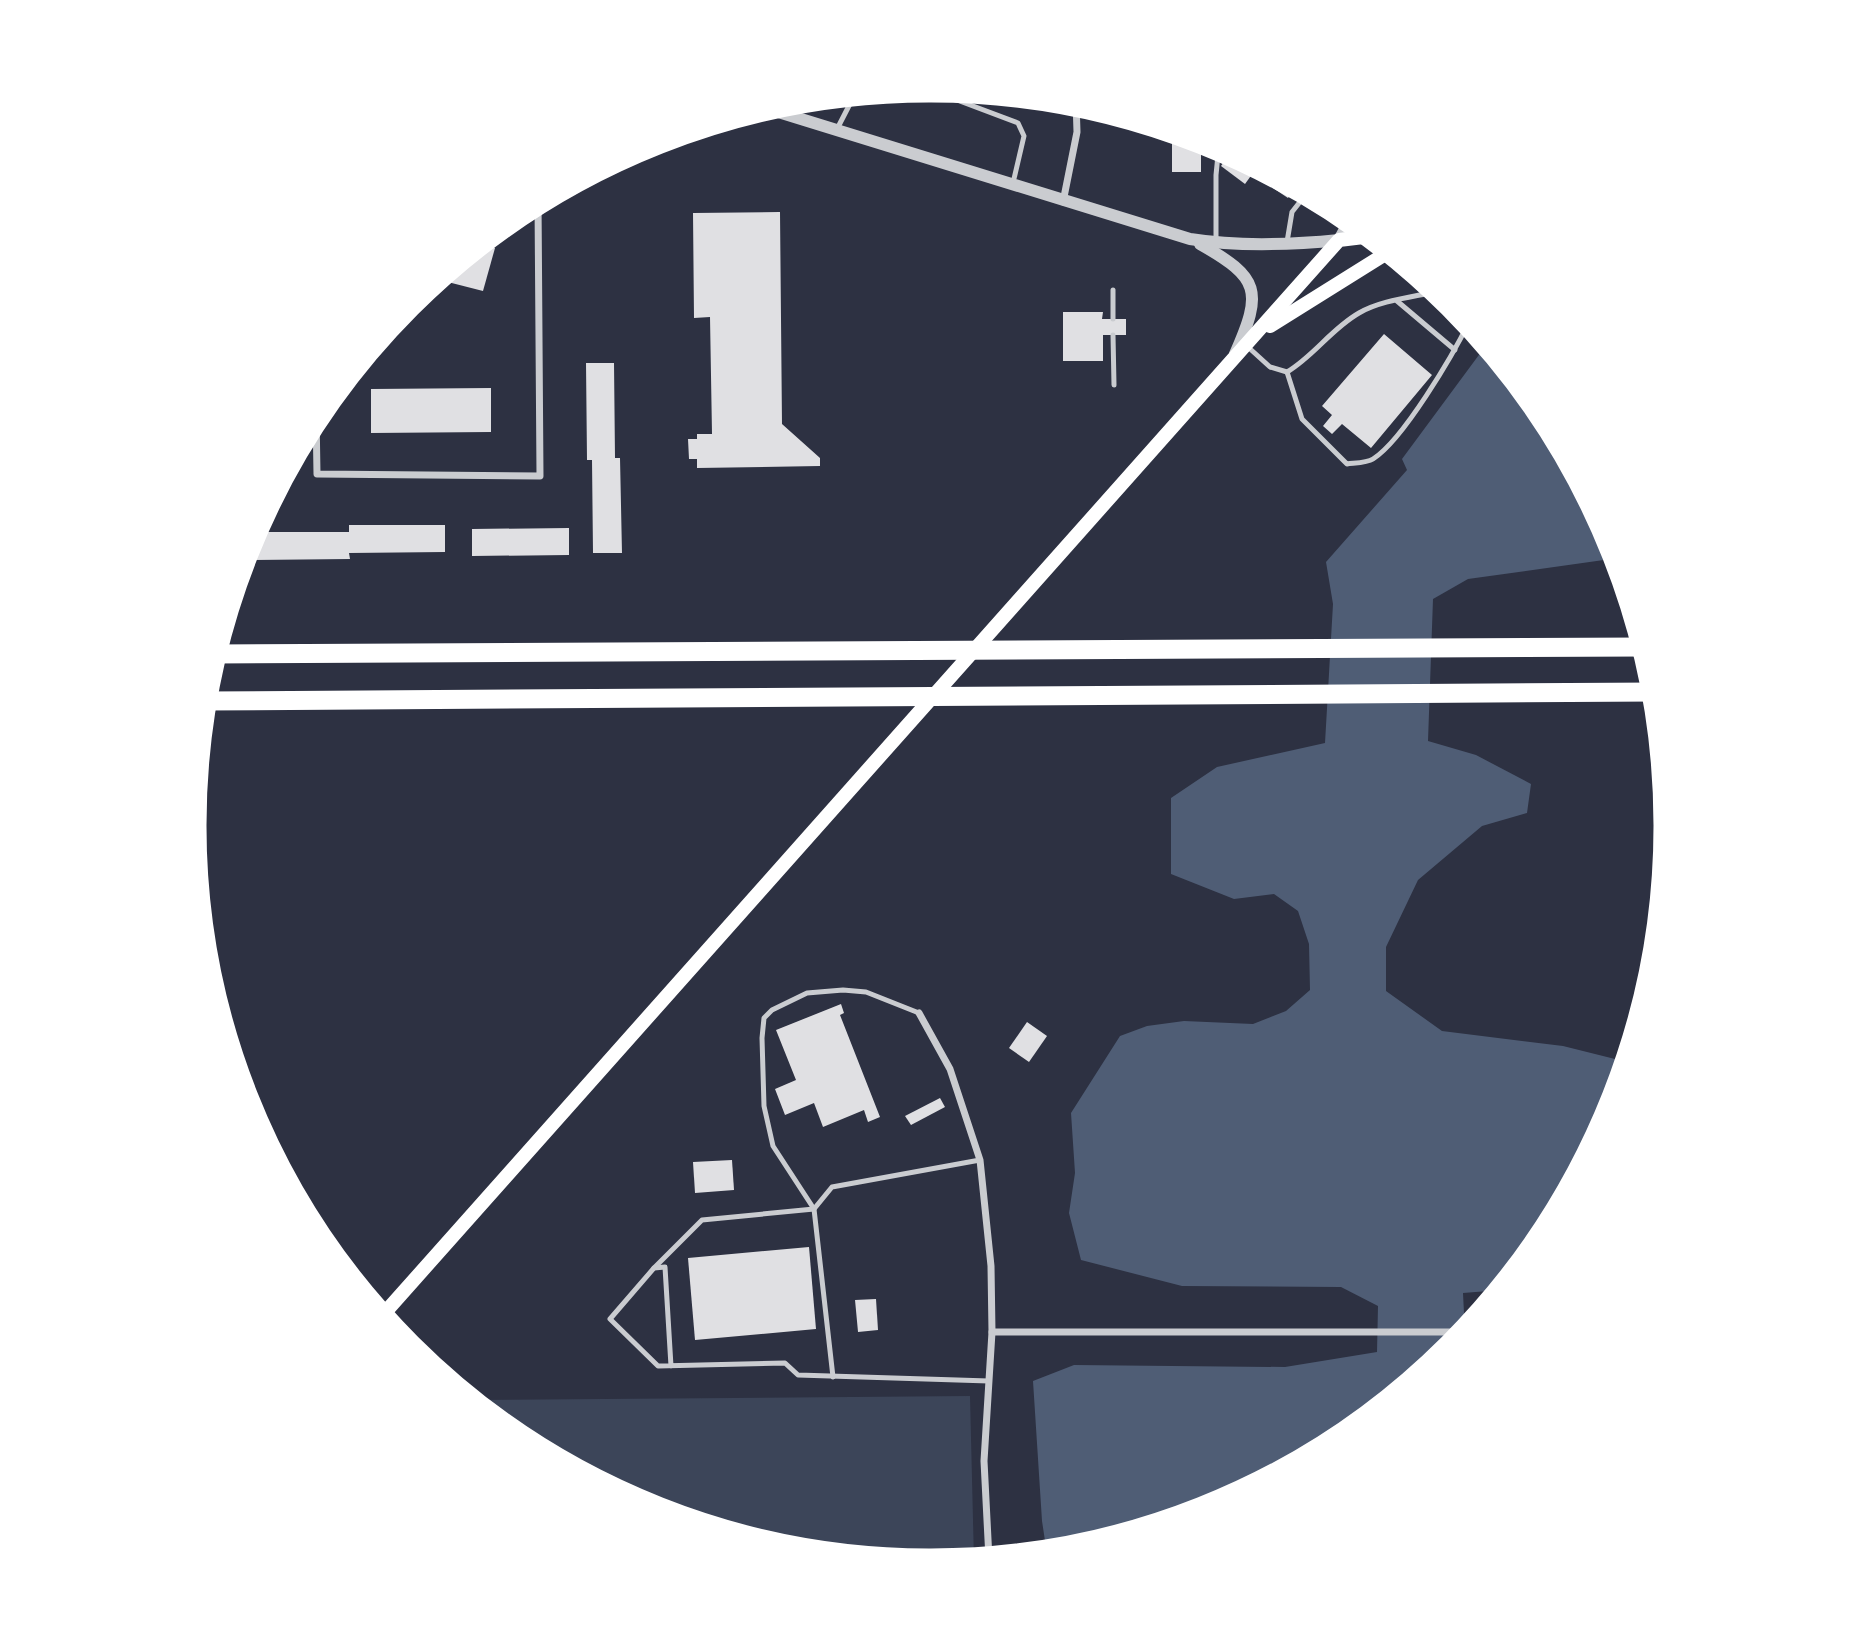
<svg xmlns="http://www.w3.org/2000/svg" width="1860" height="1651" viewBox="0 0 1860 1651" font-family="Roboto,sans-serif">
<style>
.green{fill:#3c4559}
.water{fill:#4f5d75}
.building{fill:#e0e0e3}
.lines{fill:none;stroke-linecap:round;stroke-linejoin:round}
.service{stroke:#caccd0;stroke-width:5}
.minor{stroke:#caccd0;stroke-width:7}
.tertiary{stroke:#caccd0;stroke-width:12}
.secondary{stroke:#fff;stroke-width:14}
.motorway{stroke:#fff;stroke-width:19}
.rim{fill:none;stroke:#fff;stroke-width:9}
</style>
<rect width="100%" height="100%" fill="#2d3142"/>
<!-- green -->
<path class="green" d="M 970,1396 L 974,1561 L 930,1565 L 785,1551 L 647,1509 L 519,1440 L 469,1400 Z"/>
<!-- water -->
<path class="water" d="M 1487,344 L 1545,415 L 1614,543 L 1618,558 L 1468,579 L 1433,599 L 1428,741 L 1476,755 L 1531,784 L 1527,813 L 1482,826 L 1418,880 L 1386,947 L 1386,991 L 1442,1031 L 1563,1046 L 1627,1062 L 1613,1109 L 1545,1237 L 1501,1290 L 1463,1293 L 1465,1334 L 1453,1349 L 1341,1441 L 1213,1509 L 1074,1551 L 1047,1554 L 1042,1521 L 1033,1381 L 1074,1365 L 1285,1367 L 1377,1352 L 1378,1306 L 1341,1287 L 1182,1286 L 1081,1260 L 1069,1213 L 1075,1173 L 1071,1113 L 1120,1036 L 1147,1026 L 1184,1021 L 1253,1024 L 1286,1011 L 1310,990 L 1309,944 L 1298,911 L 1274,894 L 1234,899 L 1171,874 L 1171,798 L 1217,767 L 1325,743 L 1333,604 L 1326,562 L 1407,470 L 1402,459 Z"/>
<!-- building -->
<g class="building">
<path d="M 1172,129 L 1201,138 L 1201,172 L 1172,172 Z"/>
<path d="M 1231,152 L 1258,166 L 1245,184 L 1221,166 Z"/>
<path d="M 1280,178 L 1296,186 L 1288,198 L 1273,188 Z"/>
<path d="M 780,212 L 782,424 L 820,458 L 820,466 L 697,468 L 697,459 L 689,459 L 688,439 L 697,439 L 697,434 L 712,434 L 710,317 L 694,318 L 693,213 Z"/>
<path d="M 479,244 L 495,248 L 483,291 L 436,279 Z"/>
<path d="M 1063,312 L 1103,312 L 1102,319 L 1126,319 L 1126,335 L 1103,335 L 1103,361 L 1063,361 Z"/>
<path d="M 1384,334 L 1432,375 L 1371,448 L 1342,424 L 1332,434 L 1323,426 L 1332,415 L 1322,406 Z"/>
<path d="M 586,363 L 614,363 L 615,458 L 620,458 L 622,553 L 593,553 L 592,460 L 587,460 Z"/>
<path d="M 491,388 L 491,432 L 371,433 L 371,389 Z"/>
<path d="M 349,525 L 445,525 L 445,552 L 349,553 L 350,559 L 254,560 L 253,532 L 349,532 Z"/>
<path d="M 569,528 L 569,555 L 472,556 L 472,529 Z"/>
<path d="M 841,1004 L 844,1013 L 840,1015 L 880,1117 L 868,1122 L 864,1110 L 823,1127 L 814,1103 L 785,1115 L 775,1089 L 796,1080 L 776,1030 Z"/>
<path d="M 1027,1022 L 1047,1036 L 1029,1062 L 1009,1048 Z"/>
<path d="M 940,1098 L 945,1107 L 911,1125 L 905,1116 Z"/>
<path d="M 732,1160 L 734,1190 L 695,1193 L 693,1162 Z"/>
<path d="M 809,1247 L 816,1329 L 695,1340 L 688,1258 Z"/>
<path d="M 876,1299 L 878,1330 L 858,1332 L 855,1300 Z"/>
</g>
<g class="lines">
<!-- service -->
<g class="service">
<path d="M 901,89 L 957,100 L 1018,123 L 1024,136 L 1013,183"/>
<path d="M 1145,121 L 1145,124"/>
<path d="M 836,131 L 853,98 L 869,92"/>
<path d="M 1287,242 L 1292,212 L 1307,193"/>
<path d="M 1216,243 L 1216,175 L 1219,145"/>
<path d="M 1113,290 L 1113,319"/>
<path d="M 1397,301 L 1455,350"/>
<path d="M 1113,335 L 1114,385"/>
<path d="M 1248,347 L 1270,367 L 1287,372 C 1314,356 1331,329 1359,313 C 1381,300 1414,297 1439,291"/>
<path d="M 1287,372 L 1302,419 L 1347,464 C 1354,463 1367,463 1373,459 C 1403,440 1453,355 1469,322"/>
<path d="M 654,1268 L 702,1220 L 814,1209 L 832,1187 L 980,1160"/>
<path d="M 671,1366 L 665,1267 L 654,1268 L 610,1319 L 658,1366 L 785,1363 L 798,1375 L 989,1381"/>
<path d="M 833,1377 L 814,1209 L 773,1146 L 764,1106 L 762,1038 L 764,1018 L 772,1010 L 807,993 L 843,990 L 866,992 L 919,1013"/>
</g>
<!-- minor -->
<g class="minor">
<path d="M 1063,202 L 1077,132 L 1076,101"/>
<path d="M 316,413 L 317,474 L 540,476 L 538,200"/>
<path d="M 919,1013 L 950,1069 L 980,1160 L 991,1266 L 992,1332 L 984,1461 L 989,1559"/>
<path d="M 992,1332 L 1466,1332"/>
</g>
<!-- tertiary -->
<g class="tertiary">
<path d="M 762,107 L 1190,239 C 1240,247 1289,245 1339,240 L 1351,218"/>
<path d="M 1200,244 C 1260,278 1263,291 1235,354"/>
</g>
<!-- secondary -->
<g class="secondary">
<path d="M 1270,326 L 1390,251"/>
<path d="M 381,1317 L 1339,240 L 1372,236"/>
</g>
<!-- motorway -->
<g class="motorway">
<path d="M 213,654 L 1645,647"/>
<path d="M 203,701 L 1657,692"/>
</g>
</g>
<!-- crop -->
<path d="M0 0H1860V1651H0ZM929 98H931A727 727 0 0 1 1658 825V826A727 727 0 0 1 931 1553H929A727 727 0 0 1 202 826V825A727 727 0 0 1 929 98Z" fill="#fff" fill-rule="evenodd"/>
<path class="rim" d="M929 98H931A727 727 0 0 1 1658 825V826A727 727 0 0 1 931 1553H929A727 727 0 0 1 202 826V825A727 727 0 0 1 929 98Z"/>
</svg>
